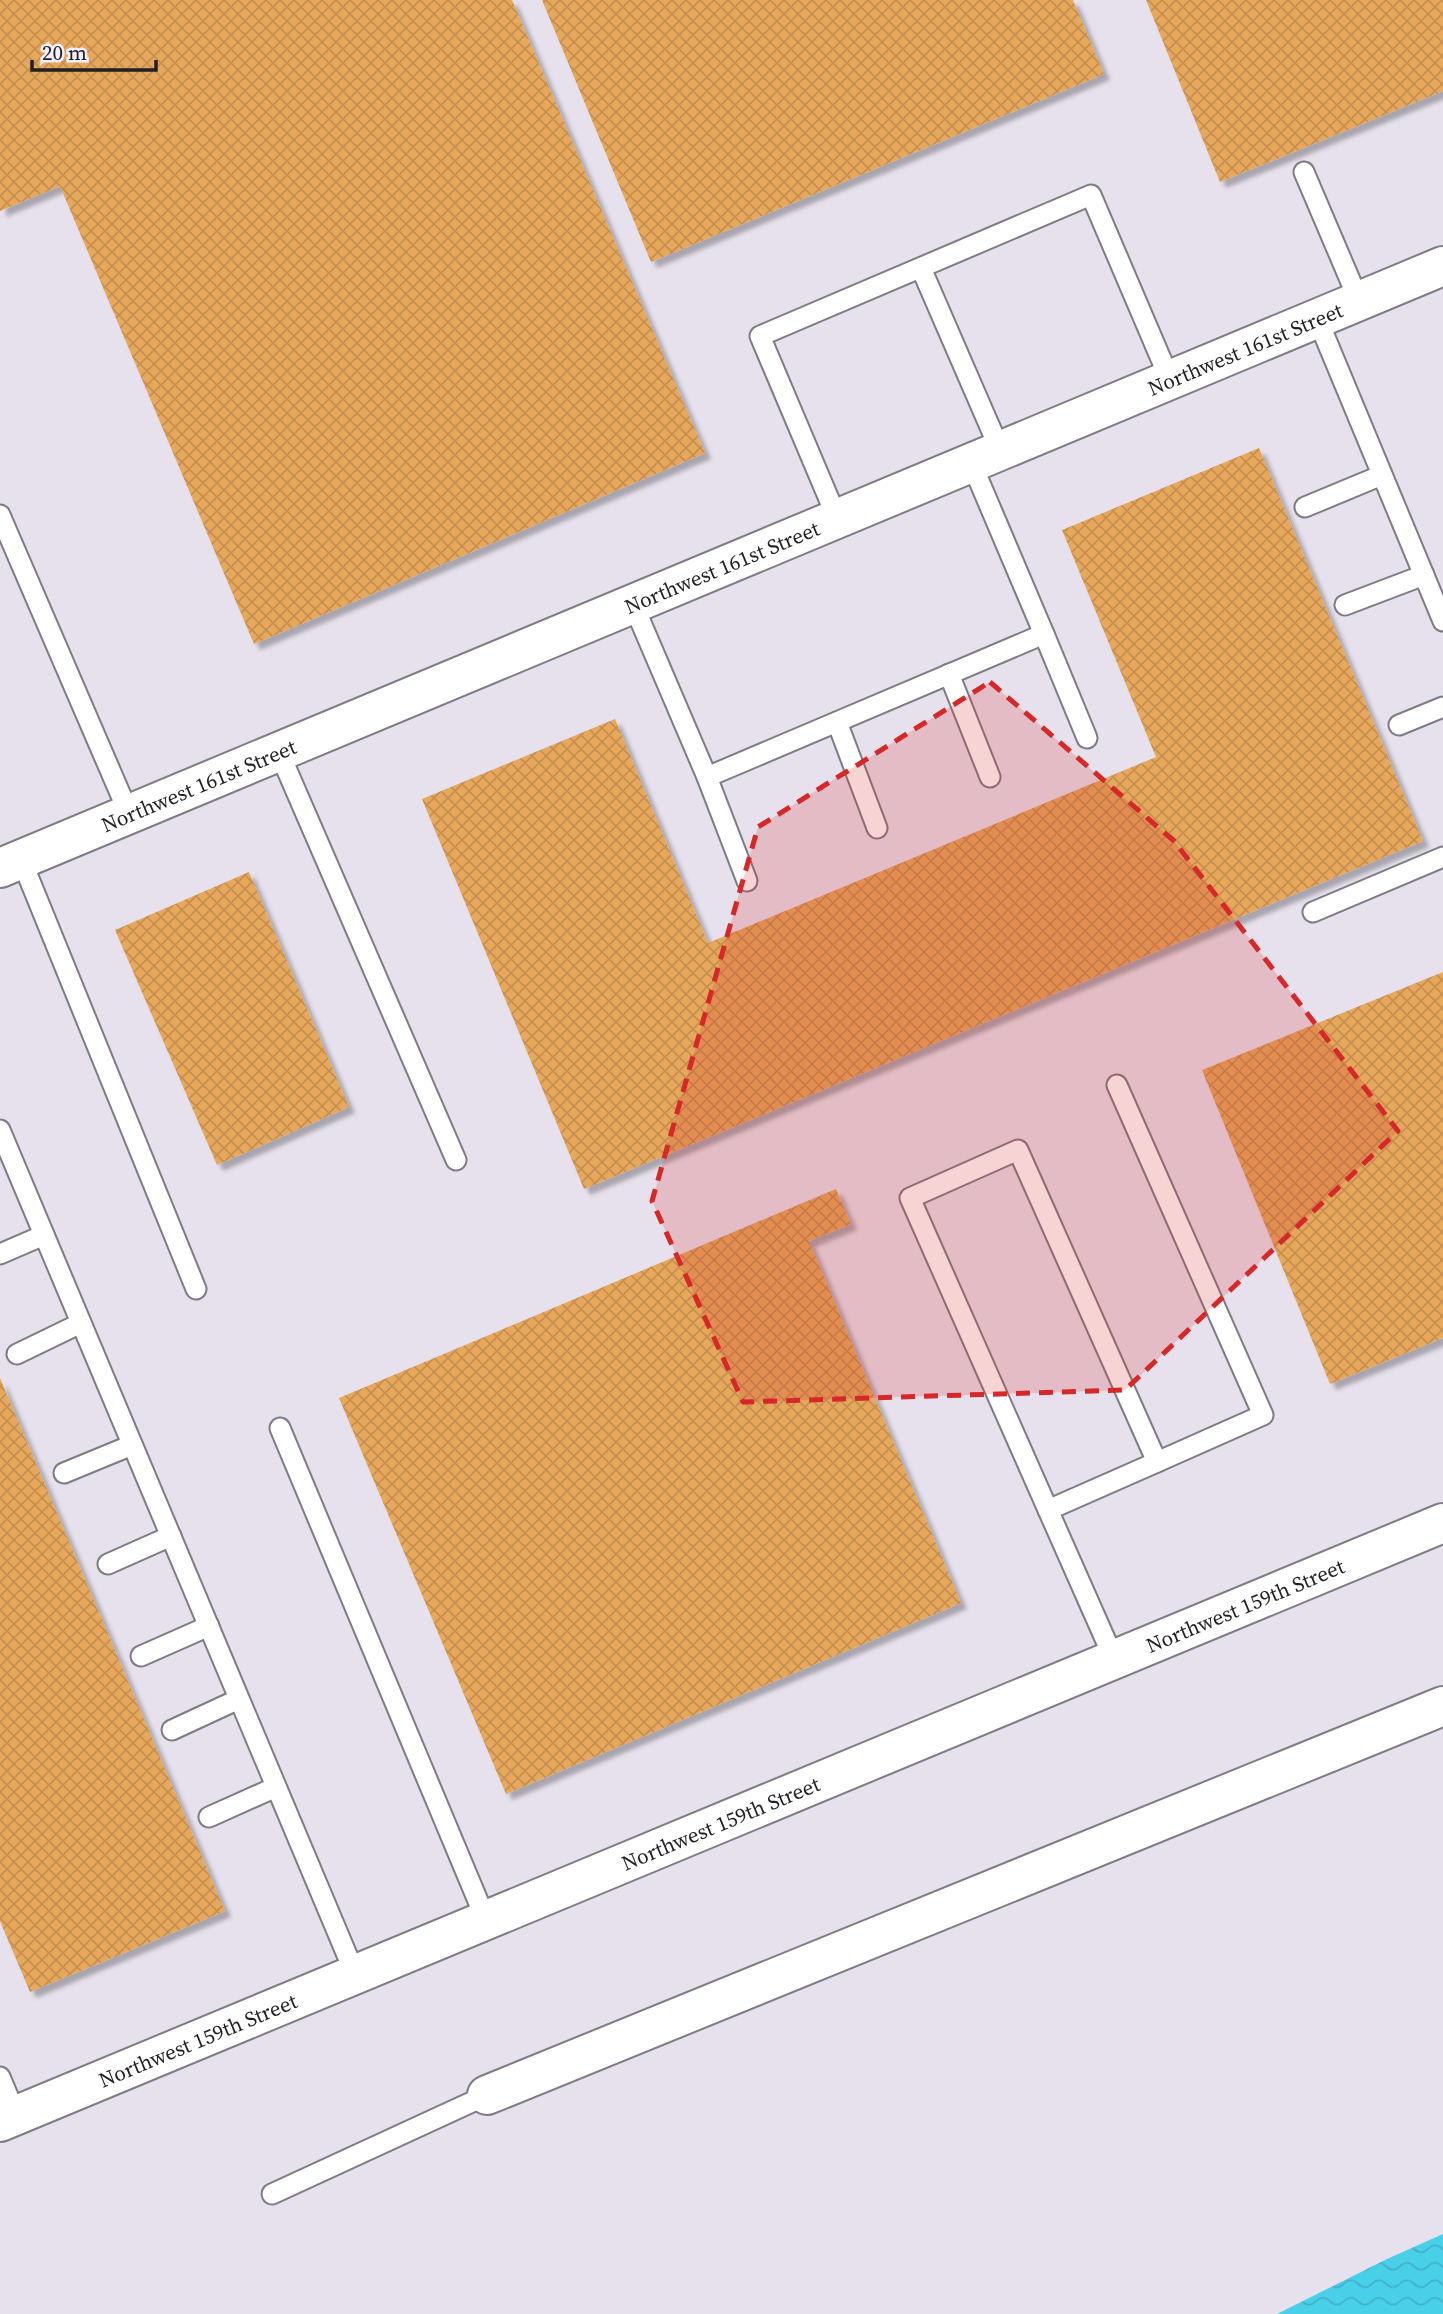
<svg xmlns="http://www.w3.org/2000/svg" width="1443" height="2314" viewBox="0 0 1443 2314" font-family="'Source Serif 4',serif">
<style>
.water{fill:url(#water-waves)}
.building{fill:url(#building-cross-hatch);filter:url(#shadow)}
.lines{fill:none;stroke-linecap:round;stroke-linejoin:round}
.lane-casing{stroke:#7f7b85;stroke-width:23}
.street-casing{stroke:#7f7b85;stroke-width:42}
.secondary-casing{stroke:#7f7b85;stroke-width:42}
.lane{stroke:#fff;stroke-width:19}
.street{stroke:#fff;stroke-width:38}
.secondary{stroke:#fff;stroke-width:38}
.marked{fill:#d62828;fill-opacity:0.2;stroke:#d62828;stroke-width:5;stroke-dasharray:14 9;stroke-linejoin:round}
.labels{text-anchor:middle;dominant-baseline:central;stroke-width:7;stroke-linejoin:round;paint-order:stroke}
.street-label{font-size:21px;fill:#211f23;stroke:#f3effb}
</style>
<defs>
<pattern id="water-waves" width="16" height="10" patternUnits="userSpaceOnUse" patternTransform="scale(1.75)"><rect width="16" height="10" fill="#49d0e9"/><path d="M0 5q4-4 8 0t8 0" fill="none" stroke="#40b2c8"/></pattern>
<pattern id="building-cross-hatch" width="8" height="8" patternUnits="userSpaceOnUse" patternTransform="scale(1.75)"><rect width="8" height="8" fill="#e7a85c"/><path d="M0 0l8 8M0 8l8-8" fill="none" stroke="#c69050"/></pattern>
<filter id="shadow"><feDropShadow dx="6" dy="6" stdDeviation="2" flood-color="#0004"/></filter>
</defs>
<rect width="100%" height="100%" fill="#e6e1ed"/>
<!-- water -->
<path class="water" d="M 1443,2234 L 1443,2314 L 1277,2314 L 1387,2259 Z"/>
<!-- building -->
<g class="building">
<path d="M 0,0 L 512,0 L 705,453 L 254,644 L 60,186 L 0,211 Z"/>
<path d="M 542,0 L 1073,0 L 1104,74 L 651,262 Z"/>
<path d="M 1146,0 L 1443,0 L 1443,91 L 1220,182 Z"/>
<path d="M 1259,448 L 1423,841 L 584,1189 L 422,799 L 615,719 L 708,943 L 1156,757 L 1062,530 Z"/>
<path d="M 249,872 L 349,1107 L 217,1165 L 115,930 Z"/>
<path d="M 1443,972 L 1443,1338 L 1330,1384 L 1202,1070 Z"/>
<path d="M 836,1189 L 851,1224 L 809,1241 L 961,1603 L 506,1794 L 339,1398 Z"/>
<path d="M 0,1378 L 225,1911 L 30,1992 L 0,1921 Z"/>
</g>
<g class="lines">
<defs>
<g id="lane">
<path d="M 1304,172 L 1359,301"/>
<path d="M 921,268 L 1000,450"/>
<path d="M 1317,318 L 1443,621"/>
<path d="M 1305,507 L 1382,475"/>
<path d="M 0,515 L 129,814"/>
<path d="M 837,518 L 760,336 L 1091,195 L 1170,380"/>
<path d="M 633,604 L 707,777 L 1044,634 L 971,462"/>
<path d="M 1345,605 L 1424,575"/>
<path d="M 1044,634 L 1087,738"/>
<path d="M 949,674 L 990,777"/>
<path d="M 837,722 L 877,828"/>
<path d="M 1399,725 L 1443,707"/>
<path d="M 279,752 L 456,1160"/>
<path d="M 707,777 L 747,881"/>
<path d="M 21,859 L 196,1289"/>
<path d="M 1313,912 L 1443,857"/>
<path d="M 0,1130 L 355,1974"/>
<path d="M 0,1254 L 44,1235"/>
<path d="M 17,1354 L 81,1323"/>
<path d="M 280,1428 L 486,1920"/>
<path d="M 64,1473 L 132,1445"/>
<path d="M 1048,1510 L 1157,1462"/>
<path d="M 108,1564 L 171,1536"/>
<path d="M 141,1656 L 209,1626"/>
<path d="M 1114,1659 L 910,1198 L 1018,1150 L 1157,1462 L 1263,1415 L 1117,1085"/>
<path d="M 172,1730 L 239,1699"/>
<path d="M 209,1817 L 276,1787"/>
<path d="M 0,2077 L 16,2115"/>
<path d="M 272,2194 L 487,2095"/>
</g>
<g id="street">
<path id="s1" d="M 0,868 L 1443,266"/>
<path d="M 487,2095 L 1443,1706"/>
</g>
<g id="secondary">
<path id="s2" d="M 0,2122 L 1443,1523"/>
</g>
</defs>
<!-- lane casing -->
<use href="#lane" class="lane-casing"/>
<!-- street casing -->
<use href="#street" class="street-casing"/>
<!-- secondary casing -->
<use href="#secondary" class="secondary-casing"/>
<!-- lane -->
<use href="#lane" class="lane"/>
<!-- street -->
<use href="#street" class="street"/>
<!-- secondary -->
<use href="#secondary" class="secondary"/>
</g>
<!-- marked area -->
<path class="marked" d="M 990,682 L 1174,841 L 1398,1131 L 1125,1390 L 743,1402 L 652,1201 L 758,827 Z"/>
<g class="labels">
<!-- street labels -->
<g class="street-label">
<text stroke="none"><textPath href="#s1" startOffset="1349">Northwest 161st Street</textPath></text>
<text stroke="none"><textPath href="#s1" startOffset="782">Northwest 161st Street</textPath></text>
<text stroke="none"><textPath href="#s1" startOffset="215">Northwest 161st Street</textPath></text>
<text stroke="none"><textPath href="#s2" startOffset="1348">Northwest 159th Street</textPath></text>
<text stroke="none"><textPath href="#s2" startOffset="780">Northwest 159th Street</textPath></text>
<text stroke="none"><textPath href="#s2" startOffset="214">Northwest 159th Street</textPath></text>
</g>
</g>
<!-- scale -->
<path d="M32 60v10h124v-10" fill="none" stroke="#211f23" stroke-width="3.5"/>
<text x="42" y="60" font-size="21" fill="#211f23" stroke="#f3effb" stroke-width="5" paint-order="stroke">20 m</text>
</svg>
